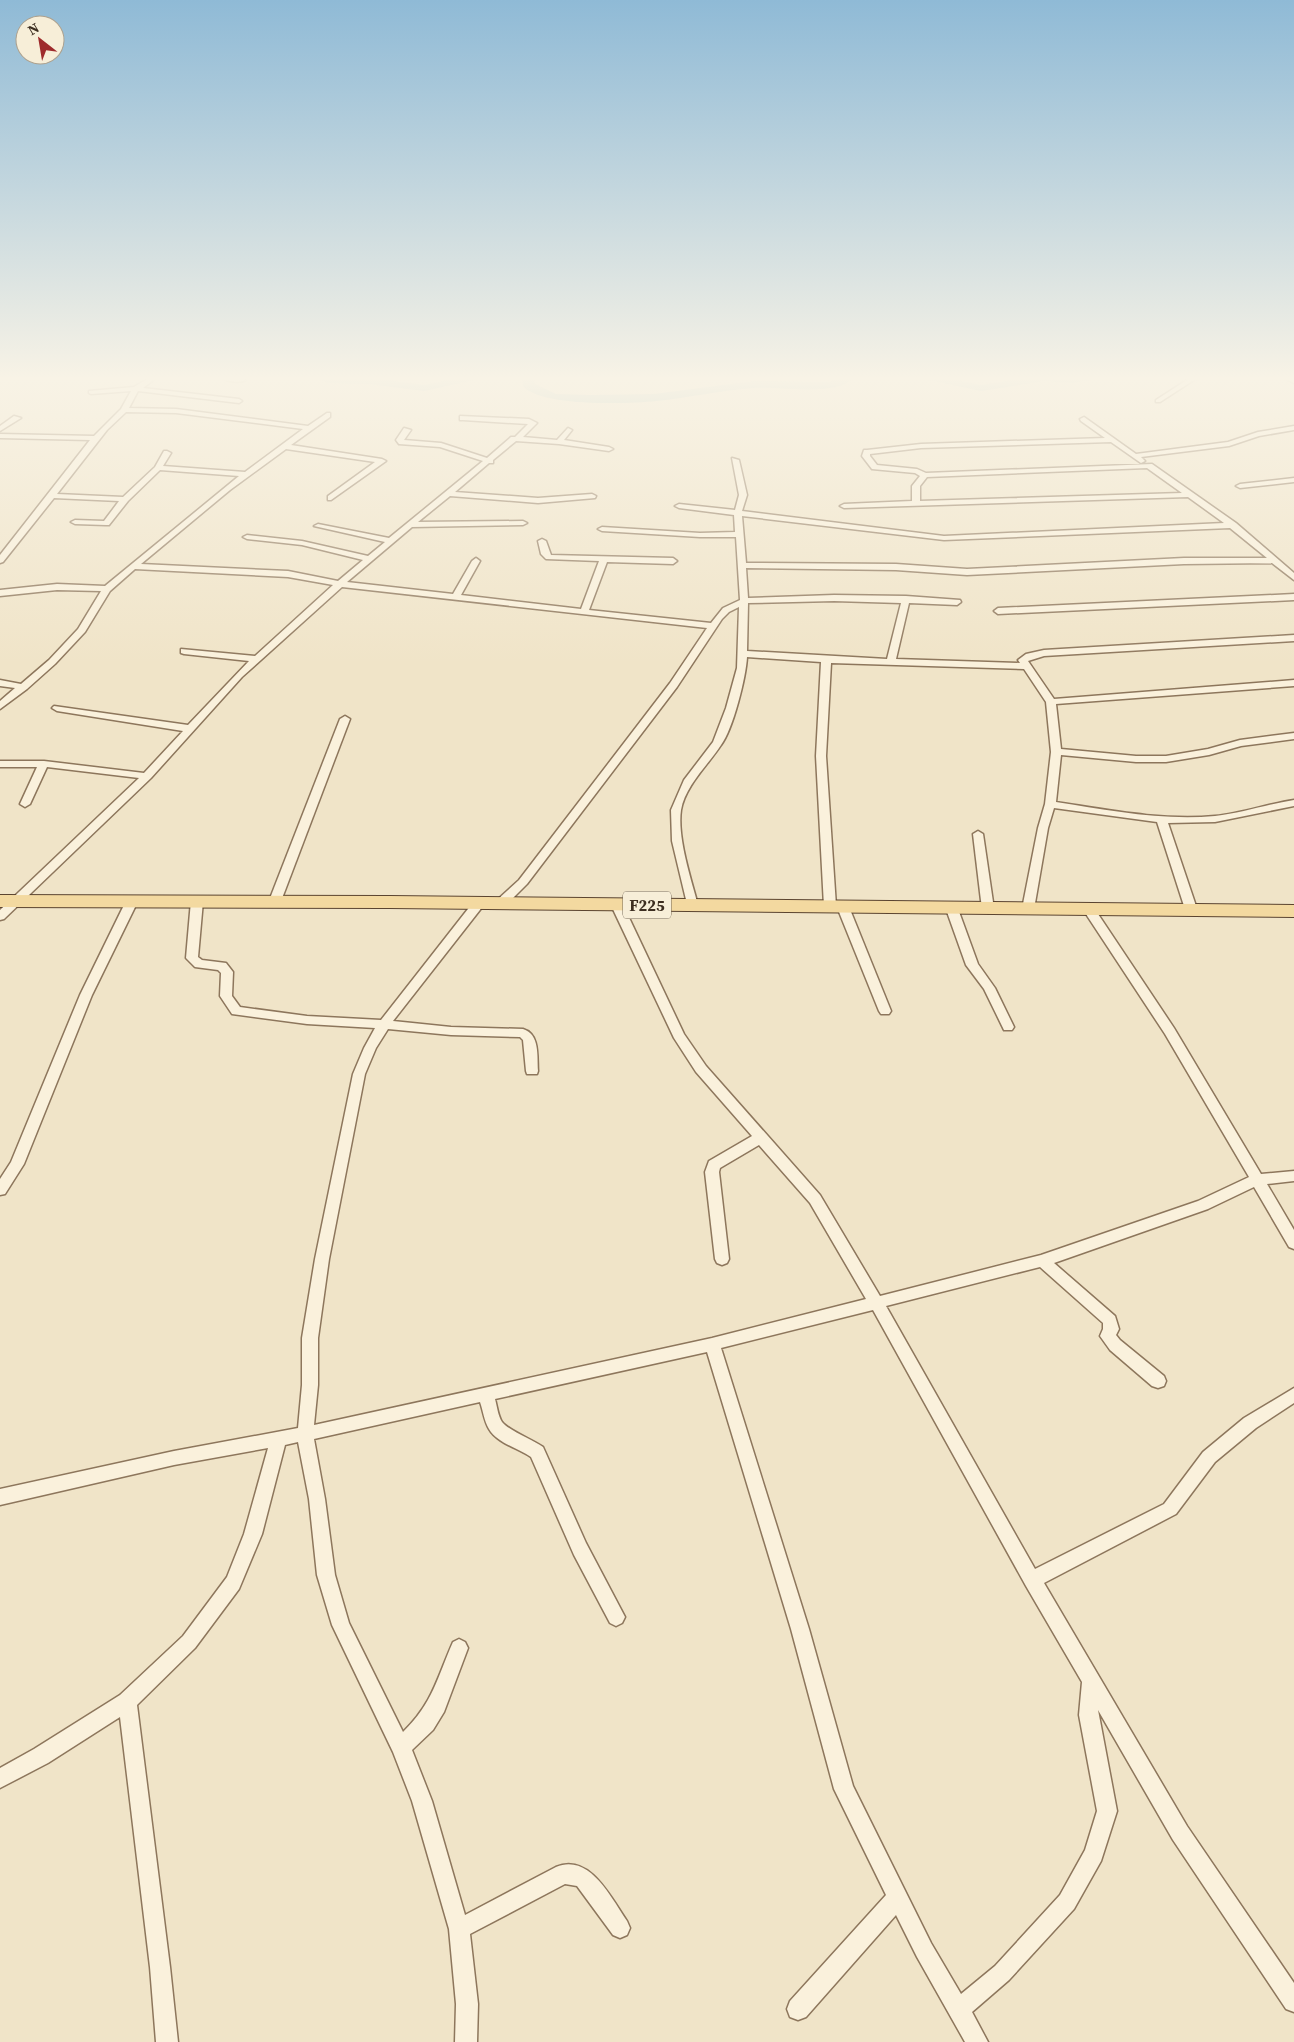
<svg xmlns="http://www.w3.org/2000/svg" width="1294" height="2042" viewBox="0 0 1294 2042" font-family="'Source Serif 4',serif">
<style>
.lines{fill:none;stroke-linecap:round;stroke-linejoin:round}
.river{fill:#a9c4bc;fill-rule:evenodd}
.minor-casing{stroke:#8d765c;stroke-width:3}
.primary-casing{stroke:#5b4430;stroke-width:2}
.minor{fill:#faf1dc;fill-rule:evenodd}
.primary{fill:#f3d9a0;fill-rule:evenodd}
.labels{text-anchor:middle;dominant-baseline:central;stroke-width:4;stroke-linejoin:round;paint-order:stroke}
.shield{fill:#f7eed8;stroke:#756857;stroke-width:1}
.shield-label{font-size:16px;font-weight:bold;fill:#3d2e20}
</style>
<rect width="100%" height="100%" fill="#f0e4c8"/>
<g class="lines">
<!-- river -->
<g class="river">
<path d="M 317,378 L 371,378 L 424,385 L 458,378 L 476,378 L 474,380 L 424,391 L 369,384 L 328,383 Z"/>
<path d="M 522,378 L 534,378 L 535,384 L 556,394 L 591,395 L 654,394 L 754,381 L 829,382 L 840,378 L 853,378 C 837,397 778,386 754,388 C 721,390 688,398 656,401 C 629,404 541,407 523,386 Z"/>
<path d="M 927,378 L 946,378 L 981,385 L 1024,378 L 1093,378 L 1091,380 L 1072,383 L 1044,381 L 981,391 L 929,380 Z"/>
</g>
<defs>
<g id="minor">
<path d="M 149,378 L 156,378 L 143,388 L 239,399 L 242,401 L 239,403 L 138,391 L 129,408 L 176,409 L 308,426 L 327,413 L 330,413 L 330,417 L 291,445 L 382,459 L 386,461 L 331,500 L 328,500 L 328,496 L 375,462 L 286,449 L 230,490 L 141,564 L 288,571 L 338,581 L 363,560 L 302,545 L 247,539 L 243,537 L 247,535 L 302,541 L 368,556 L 385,542 L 314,526 L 318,524 L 389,538 L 483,461 L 440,447 L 399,444 L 396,440 L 404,428 L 411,430 L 404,440 L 441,443 L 487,458 L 511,437 L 515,437 L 528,424 L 463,420 L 460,420 L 460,416 L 529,419 L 537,423 L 523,437 L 557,440 L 568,428 L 572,430 L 564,440 L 609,447 L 613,449 L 609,451 L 559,444 L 516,441 L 493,460 L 493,463 L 489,463 L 455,492 L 538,498 L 592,494 L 596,496 L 595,498 L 538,503 L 450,496 L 418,522 L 523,521 L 527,523 L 523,525 L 412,527 L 347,582 L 453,594 L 472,561 L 476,558 L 480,561 L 461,595 L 581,609 L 599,561 L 546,559 L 541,554 L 538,541 L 542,539 L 546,541 L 551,555 L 673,558 L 677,561 L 673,564 L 607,562 L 589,610 L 711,623 L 723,608 L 740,600 L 736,537 L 700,537 L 602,531 L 598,529 L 602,527 L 700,533 L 735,532 L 734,515 L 679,508 L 675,506 L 679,504 L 735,510 L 739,495 L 732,458 L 739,460 L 747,495 L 742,511 L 944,536 L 1224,523 L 1188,497 L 844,508 L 840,506 L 844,504 L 912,501 L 912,486 L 920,476 L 915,473 L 872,469 L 862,456 L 864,450 L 867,450 L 921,444 L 1105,438 L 1081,421 L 1080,419 L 1084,417 L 1136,454 L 1228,442 L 1258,432 L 1294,426 L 1294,430 L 1259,436 L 1229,446 L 1141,457 L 1145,461 L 1141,463 L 1111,442 L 921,448 L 870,454 L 870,456 L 877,465 L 917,469 L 926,473 L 1152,464 L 1236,523 L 1294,573 L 1294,580 L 1272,563 L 1184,564 L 967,575 L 896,570 L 746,568 L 748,598 L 834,595 L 906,596 L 960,600 L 961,602 L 957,605 L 909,603 L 896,659 L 1020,663 L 1018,660 L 1026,654 L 1044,650 L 1294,635 L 1294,641 L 1044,656 L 1028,661 L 1054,699 L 1294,680 L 1294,686 L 1056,704 L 1061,749 L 1136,756 L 1166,756 L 1208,749 L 1240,740 L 1294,733 L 1294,739 L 1241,746 L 1209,755 L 1166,762 L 1136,762 L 1061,755 L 1056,802 C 1108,810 1162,821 1215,816 C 1242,813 1268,804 1294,800 L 1294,806 L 1215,822 L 1168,823 L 1197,909 L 1191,913 L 1185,909 L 1157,822 L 1054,808 L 1048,828 L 1034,909 L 1032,912 L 1024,912 L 1022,909 L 1038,828 L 1045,804 L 1051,752 L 1046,702 L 1024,669 L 831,663 L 826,756 L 836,906 L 830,910 L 826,909 L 824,906 L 816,756 L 821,662 L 747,657 C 746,677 733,729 721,745 C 708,765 685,786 681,810 C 677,837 691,879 698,905 L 696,908 L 688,908 L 672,841 L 671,810 L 684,780 L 713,742 L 726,708 L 737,668 L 739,607 L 729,612 L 722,619 L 677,687 L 527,884 L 505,906 L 497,906 L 495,903 L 497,900 L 519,880 L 670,683 L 707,628 L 342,587 L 242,677 L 151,778 L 4,919 L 0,920 L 0,910 L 139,778 L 47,767 L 30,804 L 25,807 L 20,804 L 37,767 L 0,767 L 0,761 L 44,761 L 144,773 L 183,731 L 57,711 L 52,708 L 54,706 L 188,725 L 249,661 L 184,654 L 181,653 L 181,649 L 255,656 L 333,585 L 288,577 L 135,569 L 110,591 L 85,632 L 55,664 L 27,689 L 0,709 L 0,701 L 15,688 L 0,686 L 0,680 L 21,684 L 49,660 L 78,629 L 101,591 L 57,590 L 0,596 L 0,590 L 57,584 L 105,586 L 239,476 L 160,470 L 128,501 L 109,525 L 106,525 L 75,524 L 71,522 L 75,520 L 104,521 L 119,501 L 54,498 L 3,562 L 0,563 L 0,555 L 90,440 L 0,438 L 0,434 L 94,436 L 121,409 L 131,391 L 91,394 L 89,393 L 89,391 L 134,387 ZM 126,412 L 176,413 L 303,429 L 245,472 L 163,466 L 171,453 L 167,451 L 164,451 L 155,467 L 123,497 L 57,494 L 107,430 ZM 1147,468 L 1182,493 L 920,501 L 920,486 L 927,477 ZM 742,516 L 944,540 L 1230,528 L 1267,558 L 1184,558 L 967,569 L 896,564 L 746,563 ZM 834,601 L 901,603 L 887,659 L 747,651 L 748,603 Z"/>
<path d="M 223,378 L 241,378 L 246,380 C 241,383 227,382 223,378 Z"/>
<path d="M 1190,378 L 1197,378 L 1160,402 L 1156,402 L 1156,400 Z"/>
<path d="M 1285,378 L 1294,378 L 1294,383 L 1286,379 Z"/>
<path d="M 14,416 L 21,418 L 0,431 L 0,426 Z"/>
<path d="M 1294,478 L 1294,482 L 1240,488 L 1236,486 L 1240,484 Z"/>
<path d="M 1294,594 L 1294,600 L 998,614 L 994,611 L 998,608 Z"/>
<path d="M 345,716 L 350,719 L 281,901 L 279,904 L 271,904 L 269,901 L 340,719 Z"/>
<path d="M 978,831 L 983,834 L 994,909 L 988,913 L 982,909 L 973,834 Z"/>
<path d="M 132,897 L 138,901 L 92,995 L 24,1164 L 5,1194 L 0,1195 L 0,1179 L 11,1162 L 80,995 L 126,901 Z"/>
<path d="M 197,897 L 203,901 L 198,957 L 202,960 L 226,963 L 233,972 L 232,996 L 240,1007 L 307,1016 L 381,1020 L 475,900 L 483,900 L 485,903 L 483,906 L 393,1021 L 451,1027 L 523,1029 C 540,1034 537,1056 538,1071 L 537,1074 L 527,1074 L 526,1071 L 523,1040 L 520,1037 L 451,1035 L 388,1029 L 376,1048 L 365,1074 L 329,1259 L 318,1338 L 318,1385 L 314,1425 L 712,1338 L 866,1299 L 810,1203 L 759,1145 L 720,1168 L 719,1172 L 729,1259 L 727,1263 L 722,1265 L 717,1263 L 715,1259 L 705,1172 L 709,1161 L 752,1136 L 696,1072 L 674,1038 L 611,905 L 613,902 L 621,902 L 623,905 L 684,1034 L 706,1066 L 820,1195 L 880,1296 L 1041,1255 L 1198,1201 L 1249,1177 L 1165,1034 L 1082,908 L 1088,904 L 1092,905 L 1174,1028 L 1261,1174 L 1294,1171 L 1294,1181 L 1267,1184 L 1294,1230 L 1294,1249 L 1289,1247 L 1254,1187 L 1208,1209 L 1054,1263 L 1115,1316 L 1119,1329 L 1116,1335 L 1120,1340 L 1164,1376 L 1166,1381 L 1164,1386 L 1158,1388 L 1152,1386 L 1110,1350 L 1100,1336 L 1103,1329 L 1103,1323 L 1040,1267 L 886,1306 L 1035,1569 L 1164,1504 L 1203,1452 L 1244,1418 L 1294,1388 L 1294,1403 L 1256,1428 L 1215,1462 L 1176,1514 L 1044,1583 L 1187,1826 L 1294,1983 L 1294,2012 L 1286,2009 L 1173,1840 L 1098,1710 L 1117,1811 L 1101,1861 L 1074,1909 L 1009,1980 L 972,2012 L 988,2042 L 965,2042 L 917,1957 L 896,1915 L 806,2017 L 798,2020 L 790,2017 L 787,2009 L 790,2001 L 886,1895 L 834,1789 L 791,1629 L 707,1352 L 495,1399 C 497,1406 498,1416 502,1422 C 508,1430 533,1440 543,1447 L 586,1543 L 625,1617 L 622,1623 L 616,1626 L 610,1623 L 574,1555 L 531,1457 C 518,1448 497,1443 489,1429 C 484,1421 483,1410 480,1402 L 314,1439 L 325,1499 L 335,1575 L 349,1623 L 403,1732 C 433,1703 437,1678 453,1642 L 459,1639 L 465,1642 L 468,1648 L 444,1712 L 433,1730 L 412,1750 L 432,1801 L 465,1915 L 556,1867 C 590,1853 611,1898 627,1921 L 630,1928 L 627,1935 L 620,1938 L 613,1935 L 577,1886 L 565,1884 L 470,1934 L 478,2004 L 477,2042 L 455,2042 L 456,2004 L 449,1929 L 412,1801 L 393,1752 L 332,1625 L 317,1575 L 309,1499 L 298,1442 L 285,1445 L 262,1534 L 239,1589 L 195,1648 L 137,1705 L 170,1967 L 178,2042 L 156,2042 L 150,1967 L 120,1717 L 48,1763 L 0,1788 L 0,1768 L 34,1749 L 120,1695 L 183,1636 L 227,1577 L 244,1534 L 268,1448 L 174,1465 L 0,1505 L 0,1489 L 174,1451 L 298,1428 L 302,1385 L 302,1338 L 315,1259 L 353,1074 L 364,1048 L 375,1028 L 307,1024 L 232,1014 L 220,996 L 221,973 L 218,970 L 195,967 L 186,958 L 191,901 ZM 873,1310 L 1026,1586 L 1082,1682 L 1079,1715 L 1097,1811 L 1085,1850 L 1060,1895 L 995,1966 L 961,1994 L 931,1943 L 853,1786 L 809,1629 L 721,1348 Z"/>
<path d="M 843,903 L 849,907 L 891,1011 L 889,1014 L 881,1014 L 879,1011 L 837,907 Z"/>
<path d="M 952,905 L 958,909 L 978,964 L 995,988 L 1014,1027 L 1012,1030 L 1004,1030 L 984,989 L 966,965 L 946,909 Z"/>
</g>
<path id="primary" d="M 0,895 L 390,896 L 1294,905 L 1294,917 L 390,908 L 0,907 Z"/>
</defs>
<!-- minor casing -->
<use href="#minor" class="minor-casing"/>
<!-- primary casing -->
<use href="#primary" class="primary-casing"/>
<!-- minor -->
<use href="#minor" class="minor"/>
<!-- primary -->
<use href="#primary" class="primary"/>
</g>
<!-- sky -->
<linearGradient id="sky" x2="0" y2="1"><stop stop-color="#8fbad6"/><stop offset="0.57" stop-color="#f8f3e6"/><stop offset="1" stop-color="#f8f3e6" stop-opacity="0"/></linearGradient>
<rect width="1294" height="664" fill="url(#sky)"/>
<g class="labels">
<!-- shield labels -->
<rect class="shield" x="623" y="891.5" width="48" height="27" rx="4"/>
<g class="shield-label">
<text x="647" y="905">F225</text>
</g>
</g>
<!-- north arrow -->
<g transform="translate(40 40) rotate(329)"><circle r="24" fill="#f7eed8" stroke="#ada18e"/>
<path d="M0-4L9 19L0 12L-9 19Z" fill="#9e2a2b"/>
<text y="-8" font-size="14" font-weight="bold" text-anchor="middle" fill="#3d2e20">N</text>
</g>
</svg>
